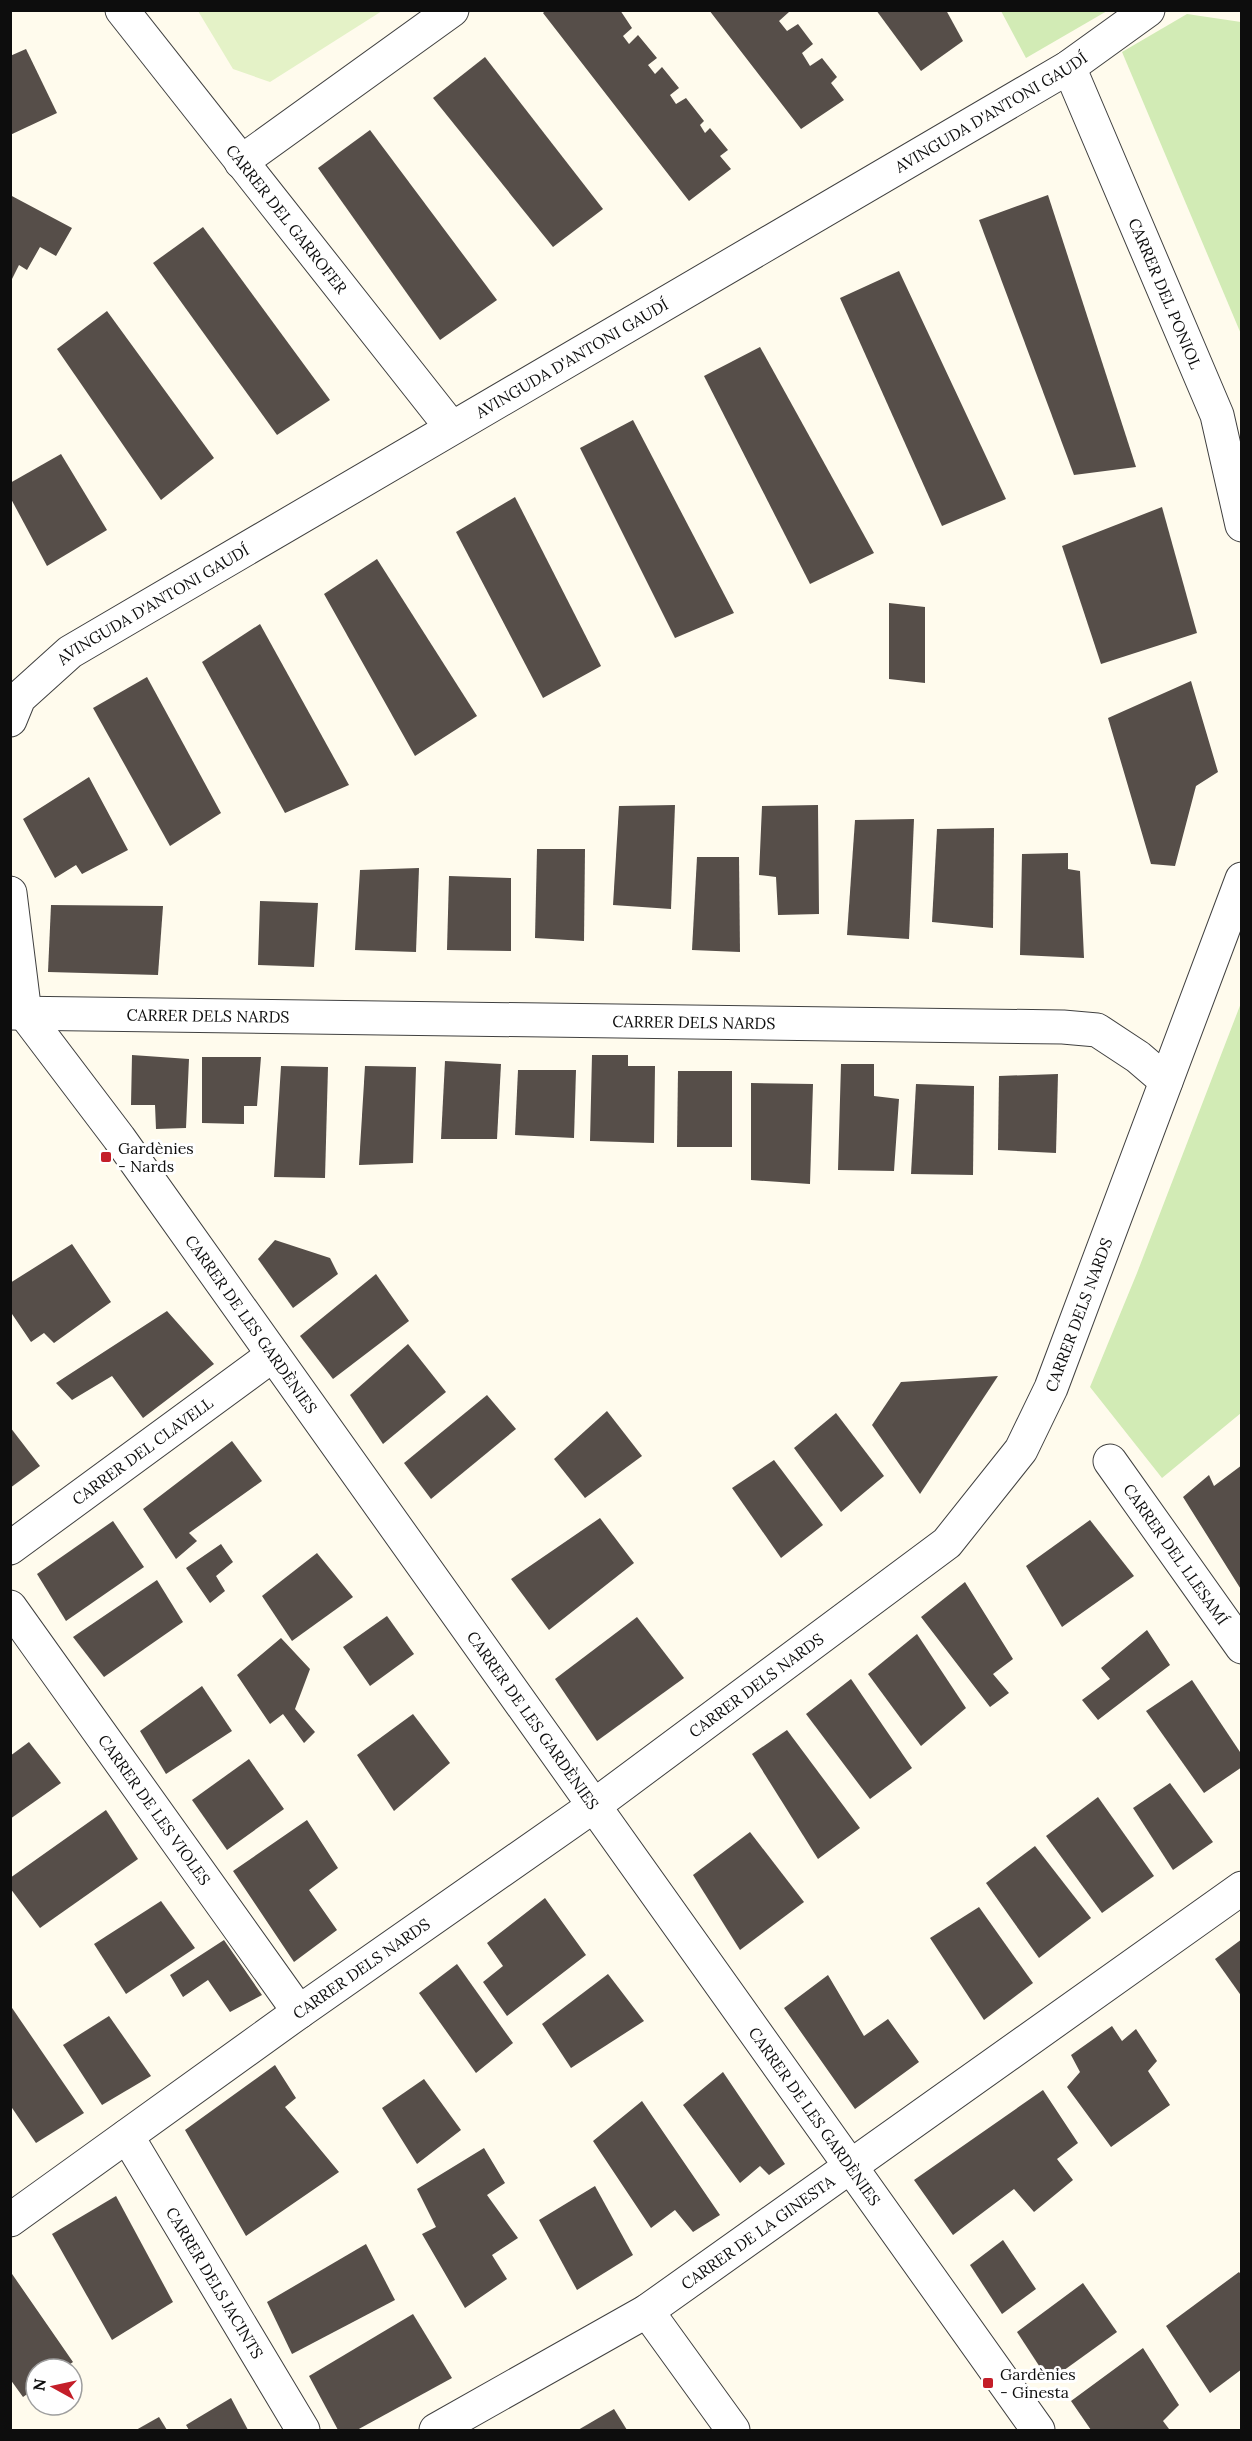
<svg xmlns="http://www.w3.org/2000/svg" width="1252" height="2441" viewBox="0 0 1252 2441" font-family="Lora,serif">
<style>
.green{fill:#d2ebb5}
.pitch{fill:#e4f2c7}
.building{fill:#564e49}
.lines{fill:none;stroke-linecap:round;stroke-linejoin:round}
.street-casing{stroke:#404040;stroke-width:35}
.street{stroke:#fff;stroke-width:33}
.poi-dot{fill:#c41e29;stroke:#fff;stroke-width:2}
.labels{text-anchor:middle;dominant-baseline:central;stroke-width:6;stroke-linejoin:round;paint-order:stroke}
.street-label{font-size:16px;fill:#0d0d0d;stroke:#fff}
.poi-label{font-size:16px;fill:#0d0d0d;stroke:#fff;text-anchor:start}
</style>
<rect width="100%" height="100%" fill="#fffbed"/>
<!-- green -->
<g class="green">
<path d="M 1001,11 L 1107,11 L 1026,58 Z"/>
<path d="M 1187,14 L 1241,22 L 1241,334 L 1122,52 Z"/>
<path d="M 1241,1003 L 1241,1413 L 1162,1478 L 1090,1387 L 1137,1273 Z"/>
</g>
<!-- pitch -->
<path class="pitch" d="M 198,11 L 382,11 L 270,82 L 233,69 Z"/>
<!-- building -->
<g class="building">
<path d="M 546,10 L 620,10 L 632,28 L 623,36 L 629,44 L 638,35 L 657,58 L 648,65 L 655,74 L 662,67 L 679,88 L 670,95 L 676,104 L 686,98 L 704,121 L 700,125 L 705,133 L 710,128 L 728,150 L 720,156 L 731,169 L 689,201 L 543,13 Z"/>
<path d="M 709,10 L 788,10 L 789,12 L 779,21 L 787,31 L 798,24 L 813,44 L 802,53 L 810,66 L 822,58 L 837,77 L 831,83 L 844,100 L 801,129 Z"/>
<path d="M 876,10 L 946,10 L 963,41 L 921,71 Z"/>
<path d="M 26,49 L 57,113 L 10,135 L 10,56 Z"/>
<path d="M 485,57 L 603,209 L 553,247 L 433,98 Z"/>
<path d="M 370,130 L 497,300 L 440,340 L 318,168 Z"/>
<path d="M 10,195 L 72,228 L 56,256 L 40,247 L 27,270 L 19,265 L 10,283 Z"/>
<path d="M 1048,195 L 1136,467 L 1074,475 L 979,220 Z"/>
<path d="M 203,227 L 330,400 L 277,435 L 153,263 Z"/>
<path d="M 899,271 L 1006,499 L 942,526 L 840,298 Z"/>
<path d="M 107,311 L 214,458 L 161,500 L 57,349 Z"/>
<path d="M 760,347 L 874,553 L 810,584 L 704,376 Z"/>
<path d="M 633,420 L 734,613 L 675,638 L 580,448 Z"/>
<path d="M 61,454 L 107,530 L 47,566 L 10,497 L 10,483 Z"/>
<path d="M 515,497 L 601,666 L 543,698 L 456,532 Z"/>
<path d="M 1162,507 L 1197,633 L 1101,664 L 1062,546 Z"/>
<path d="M 377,559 L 477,716 L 415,756 L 324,594 Z"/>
<path d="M 889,603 L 925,607 L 925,683 L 889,679 Z"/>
<path d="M 260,624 L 349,785 L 285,813 L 202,662 Z"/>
<path d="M 147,677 L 221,813 L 170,846 L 93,708 Z"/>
<path d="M 1191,681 L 1218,772 L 1196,786 L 1175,866 L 1151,864 L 1108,718 Z"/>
<path d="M 89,777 L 128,850 L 82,874 L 76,865 L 55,878 L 23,819 Z"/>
<path d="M 675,805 L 671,909 L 613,905 L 619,806 Z"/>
<path d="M 818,805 L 819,914 L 778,915 L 776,877 L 759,875 L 762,806 Z"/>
<path d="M 914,819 L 909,939 L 847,935 L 855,820 Z"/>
<path d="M 994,828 L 993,928 L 932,922 L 937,829 Z"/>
<path d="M 537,849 L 585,849 L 584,941 L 535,938 Z"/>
<path d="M 1068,853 L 1068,869 L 1080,871 L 1084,958 L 1020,955 L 1022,854 Z"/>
<path d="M 697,857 L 739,857 L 740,952 L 692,950 Z"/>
<path d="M 419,868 L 416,952 L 355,950 L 360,870 Z"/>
<path d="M 449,876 L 511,878 L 511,951 L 447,950 Z"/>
<path d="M 260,901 L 318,903 L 314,967 L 258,965 Z"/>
<path d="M 51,905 L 163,906 L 158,975 L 48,972 Z"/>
<path d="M 132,1055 L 189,1059 L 186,1128 L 156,1129 L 155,1105 L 131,1105 Z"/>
<path d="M 592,1055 L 628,1055 L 628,1066 L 655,1066 L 654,1143 L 590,1141 Z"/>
<path d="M 202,1057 L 261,1057 L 257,1106 L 244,1106 L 244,1124 L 202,1123 Z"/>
<path d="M 445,1061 L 501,1064 L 497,1139 L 441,1139 Z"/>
<path d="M 841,1064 L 874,1064 L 874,1096 L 899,1099 L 894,1171 L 838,1170 Z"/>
<path d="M 281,1066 L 328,1067 L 325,1178 L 274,1177 Z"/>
<path d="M 365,1066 L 416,1067 L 413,1163 L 359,1165 Z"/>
<path d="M 518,1070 L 576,1070 L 574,1138 L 515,1135 Z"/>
<path d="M 678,1071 L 732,1071 L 732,1147 L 677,1147 Z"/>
<path d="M 1058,1074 L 1056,1153 L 998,1150 L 999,1076 Z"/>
<path d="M 751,1083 L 813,1084 L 810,1184 L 751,1180 Z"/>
<path d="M 916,1084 L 974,1086 L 973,1175 L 911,1174 Z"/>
<path d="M 275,1240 L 330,1258 L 338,1274 L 293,1308 L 258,1259 Z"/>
<path d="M 72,1244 L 111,1302 L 54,1343 L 44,1333 L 31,1342 L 10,1311 L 10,1283 Z"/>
<path d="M 376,1274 L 409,1321 L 333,1379 L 300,1336 Z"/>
<path d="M 167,1311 L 214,1364 L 143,1418 L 112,1376 L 72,1400 L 56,1383 Z"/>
<path d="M 408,1344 L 446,1392 L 383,1444 L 350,1395 Z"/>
<path d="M 998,1376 L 920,1494 L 872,1425 L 901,1382 Z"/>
<path d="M 487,1395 L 516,1429 L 431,1499 L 404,1463 Z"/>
<path d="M 607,1411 L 642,1456 L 585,1498 L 554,1459 Z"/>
<path d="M 836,1413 L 884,1476 L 841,1512 L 794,1448 Z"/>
<path d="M 10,1427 L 40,1466 L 10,1488 Z"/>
<path d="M 232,1441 L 262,1481 L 189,1533 L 197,1541 L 176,1559 L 143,1509 Z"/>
<path d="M 774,1460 L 823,1525 L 781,1558 L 732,1488 Z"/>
<path d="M 1242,1465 L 1242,1591 L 1183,1497 L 1209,1475 L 1214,1486 Z"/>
<path d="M 600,1518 L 634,1563 L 549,1630 L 511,1579 Z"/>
<path d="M 1090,1520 L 1134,1576 L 1062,1627 L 1026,1566 Z"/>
<path d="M 113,1521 L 144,1567 L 66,1621 L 37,1574 Z"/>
<path d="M 221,1544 L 233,1562 L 216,1576 L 225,1591 L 210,1603 L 186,1568 Z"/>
<path d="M 317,1553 L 353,1597 L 292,1641 L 262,1596 Z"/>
<path d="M 157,1580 L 183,1622 L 104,1677 L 73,1637 Z"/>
<path d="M 965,1582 L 1013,1659 L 993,1674 L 1009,1693 L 990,1707 L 921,1617 Z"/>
<path d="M 387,1616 L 414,1654 L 370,1686 L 343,1647 Z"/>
<path d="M 637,1617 L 684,1678 L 597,1741 L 555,1679 Z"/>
<path d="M 1147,1630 L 1170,1665 L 1098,1720 L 1082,1700 L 1110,1679 L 1101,1668 Z"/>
<path d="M 917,1634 L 966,1708 L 921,1746 L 868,1674 Z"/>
<path d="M 281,1638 L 310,1669 L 295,1709 L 315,1732 L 304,1743 L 283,1714 L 270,1724 L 237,1675 Z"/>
<path d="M 851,1679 L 912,1768 L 870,1799 L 806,1714 Z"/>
<path d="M 1192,1680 L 1242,1755 L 1242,1767 L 1204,1793 L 1146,1711 Z"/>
<path d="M 202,1686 L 232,1731 L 166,1774 L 140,1731 Z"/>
<path d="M 413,1714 L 450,1763 L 394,1811 L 357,1755 Z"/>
<path d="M 787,1730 L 860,1828 L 818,1859 L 752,1754 Z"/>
<path d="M 29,1742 L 61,1783 L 10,1819 L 10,1756 Z"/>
<path d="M 249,1759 L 284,1809 L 227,1850 L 192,1800 Z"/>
<path d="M 1170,1783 L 1213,1842 L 1173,1870 L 1133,1808 Z"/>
<path d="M 1098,1797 L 1154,1876 L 1102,1913 L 1046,1836 Z"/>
<path d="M 106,1810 L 138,1859 L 40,1928 L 10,1888 L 10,1878 Z"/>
<path d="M 307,1820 L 338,1868 L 309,1890 L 337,1930 L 294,1962 L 233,1871 Z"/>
<path d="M 750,1832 L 804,1902 L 740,1950 L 693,1875 Z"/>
<path d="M 1035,1846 L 1091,1918 L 1039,1958 L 986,1883 Z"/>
<path d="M 545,1898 L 586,1955 L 507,2016 L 483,1982 L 503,1966 L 487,1943 Z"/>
<path d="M 161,1901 L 195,1948 L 126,1994 L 94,1944 Z"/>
<path d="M 979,1907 L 1033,1983 L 984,2020 L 930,1938 Z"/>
<path d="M 1242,1939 L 1242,1997 L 1215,1959 Z"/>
<path d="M 224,1940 L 262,1995 L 230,2012 L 208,1980 L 183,1997 L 170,1975 Z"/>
<path d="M 457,1964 L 513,2043 L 476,2073 L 419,1993 Z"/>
<path d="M 608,1974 L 644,2021 L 571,2068 L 542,2024 Z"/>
<path d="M 828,1975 L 864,2036 L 888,2019 L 919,2062 L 855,2109 L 784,2008 Z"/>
<path d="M 10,2005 L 84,2113 L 36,2143 L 10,2105 Z"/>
<path d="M 109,2016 L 151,2076 L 102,2105 L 63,2045 Z"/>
<path d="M 1112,2026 L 1122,2041 L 1136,2029 L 1157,2061 L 1148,2071 L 1170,2105 L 1111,2147 L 1067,2087 L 1080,2072 L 1071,2055 Z"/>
<path d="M 275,2065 L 296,2098 L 285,2107 L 339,2172 L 246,2236 L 185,2130 Z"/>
<path d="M 723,2072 L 785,2164 L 769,2175 L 760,2166 L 740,2183 L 683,2105 Z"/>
<path d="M 424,2079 L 461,2130 L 417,2164 L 382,2108 Z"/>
<path d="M 1043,2090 L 1078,2143 L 1057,2159 L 1073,2180 L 1034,2212 L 1014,2189 L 953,2235 L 914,2180 Z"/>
<path d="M 642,2101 L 720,2215 L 693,2232 L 675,2210 L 651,2228 L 593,2141 Z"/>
<path d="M 484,2148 L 505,2183 L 487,2195 L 518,2238 L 492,2255 L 507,2279 L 465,2308 L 422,2234 L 436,2227 L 417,2189 Z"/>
<path d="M 595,2186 L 633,2255 L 577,2290 L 539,2220 Z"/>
<path d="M 116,2196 L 173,2302 L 112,2340 L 52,2234 Z"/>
<path d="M 1003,2240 L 1036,2289 L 1002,2314 L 970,2265 Z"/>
<path d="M 366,2244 L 395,2300 L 292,2354 L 267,2302 Z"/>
<path d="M 10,2271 L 73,2362 L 63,2369 L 36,2369 L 36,2388 L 23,2397 L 10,2379 Z"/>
<path d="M 1239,2272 L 1242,2276 L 1242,2369 L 1210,2393 L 1166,2326 Z"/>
<path d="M 1083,2283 L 1117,2332 L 1049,2381 L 1017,2332 Z"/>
<path d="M 413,2314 L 452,2378 L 357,2430 L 338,2430 L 309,2376 Z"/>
<path d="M 1143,2348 L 1179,2405 L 1163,2421 L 1169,2429 L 1091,2430 L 1071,2401 Z"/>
<path d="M 231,2398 L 248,2430 L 189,2430 L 186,2425 Z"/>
<path d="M 614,2409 L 627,2430 L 578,2430 Z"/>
<path d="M 159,2417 L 167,2430 L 136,2430 Z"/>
</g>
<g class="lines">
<defs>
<g id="street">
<path id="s1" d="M 122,10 L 451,427"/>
<path id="s2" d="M 1069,67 L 1217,415 L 1242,525"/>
<path d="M 241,162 L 452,10"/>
<path id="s3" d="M 10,720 L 19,698 L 70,652 L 1069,67 L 1148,10"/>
<path d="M 10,893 L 25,1014"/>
<path id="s4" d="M 10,1013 L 1063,1027 L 1097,1030 L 1138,1057 L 1166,1081"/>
<path id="s5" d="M 25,1014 L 119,1138 L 1038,2430"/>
<path id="s6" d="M 1110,1461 L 1242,1647"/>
<path id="s7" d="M 10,1548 L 273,1355"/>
<path id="s8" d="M 10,1607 L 299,2012"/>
<path id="s9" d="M 127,2136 L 303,2430"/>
<path id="s10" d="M 10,2220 L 299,2012 L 595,1805 L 947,1543 L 1021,1450 L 1051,1388 L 1242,879"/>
<path d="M 647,2311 L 733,2430"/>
<path id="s11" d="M 436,2430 L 647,2311 L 1242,1888"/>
</g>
</defs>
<!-- street casing -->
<use href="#street" class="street-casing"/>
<!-- street -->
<use href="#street" class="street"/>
</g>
<!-- markers -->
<g class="poi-dot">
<rect x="100" y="1151" width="12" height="12" rx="3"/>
<rect x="982" y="2377" width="12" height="12" rx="3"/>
</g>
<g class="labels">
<!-- street labels -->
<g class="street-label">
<text stroke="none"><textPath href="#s3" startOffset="1160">AVINGUDA D'ANTONI GAUDÍ</textPath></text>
<text stroke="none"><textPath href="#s1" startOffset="266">CARRER DEL GARROFER</textPath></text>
<text stroke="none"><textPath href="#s2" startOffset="246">CARRER DEL PONIOL</textPath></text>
<text stroke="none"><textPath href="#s3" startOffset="674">AVINGUDA D'ANTONI GAUDÍ</textPath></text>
<text stroke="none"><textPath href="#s3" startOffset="188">AVINGUDA D'ANTONI GAUDÍ</textPath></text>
<text stroke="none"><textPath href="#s4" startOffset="198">CARRER DELS NARDS</textPath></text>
<text stroke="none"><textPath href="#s4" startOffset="684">CARRER DELS NARDS</textPath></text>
<text stroke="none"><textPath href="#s10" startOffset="1422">CARRER DELS NARDS</textPath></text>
<text stroke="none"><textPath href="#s5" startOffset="384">CARRER DE LES GARDÈNIES</textPath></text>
<text stroke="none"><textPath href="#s7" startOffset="164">CARRER DEL CLAVELL</textPath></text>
<text stroke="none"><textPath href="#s6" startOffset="114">CARRER DEL LLESAMÍ</textPath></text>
<text stroke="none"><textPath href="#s10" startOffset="918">CARRER DELS NARDS</textPath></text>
<text stroke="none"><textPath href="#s5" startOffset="870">CARRER DE LES GARDÈNIES</textPath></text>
<text stroke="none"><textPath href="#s8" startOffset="249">CARRER DE LES VIOLES</textPath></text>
<text stroke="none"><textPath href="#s10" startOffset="432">CARRER DELS NARDS</textPath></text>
<text stroke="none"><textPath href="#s5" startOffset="1356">CARRER DE LES GARDÈNIES</textPath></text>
<text stroke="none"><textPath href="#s11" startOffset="378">CARRER DE LA GINESTA</textPath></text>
<text stroke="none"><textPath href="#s9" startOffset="171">CARRER DELS JACINTS</textPath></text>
</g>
<!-- poi labels -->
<g class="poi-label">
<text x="118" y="1148">Gardènies<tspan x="118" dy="18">- Nards</tspan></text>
<text x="1000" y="2374">Gardènies<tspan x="1000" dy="18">- Ginesta</tspan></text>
</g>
</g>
<!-- border -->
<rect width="1252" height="2441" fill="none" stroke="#0d0d0d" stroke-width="24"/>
<!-- north arrow -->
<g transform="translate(54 2387) rotate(278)"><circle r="28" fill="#ffffff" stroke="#9e9e9e" stroke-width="1.5"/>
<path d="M0-4.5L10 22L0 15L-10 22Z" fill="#c41e29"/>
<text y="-9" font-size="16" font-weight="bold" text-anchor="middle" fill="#0d0d0d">N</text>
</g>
</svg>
